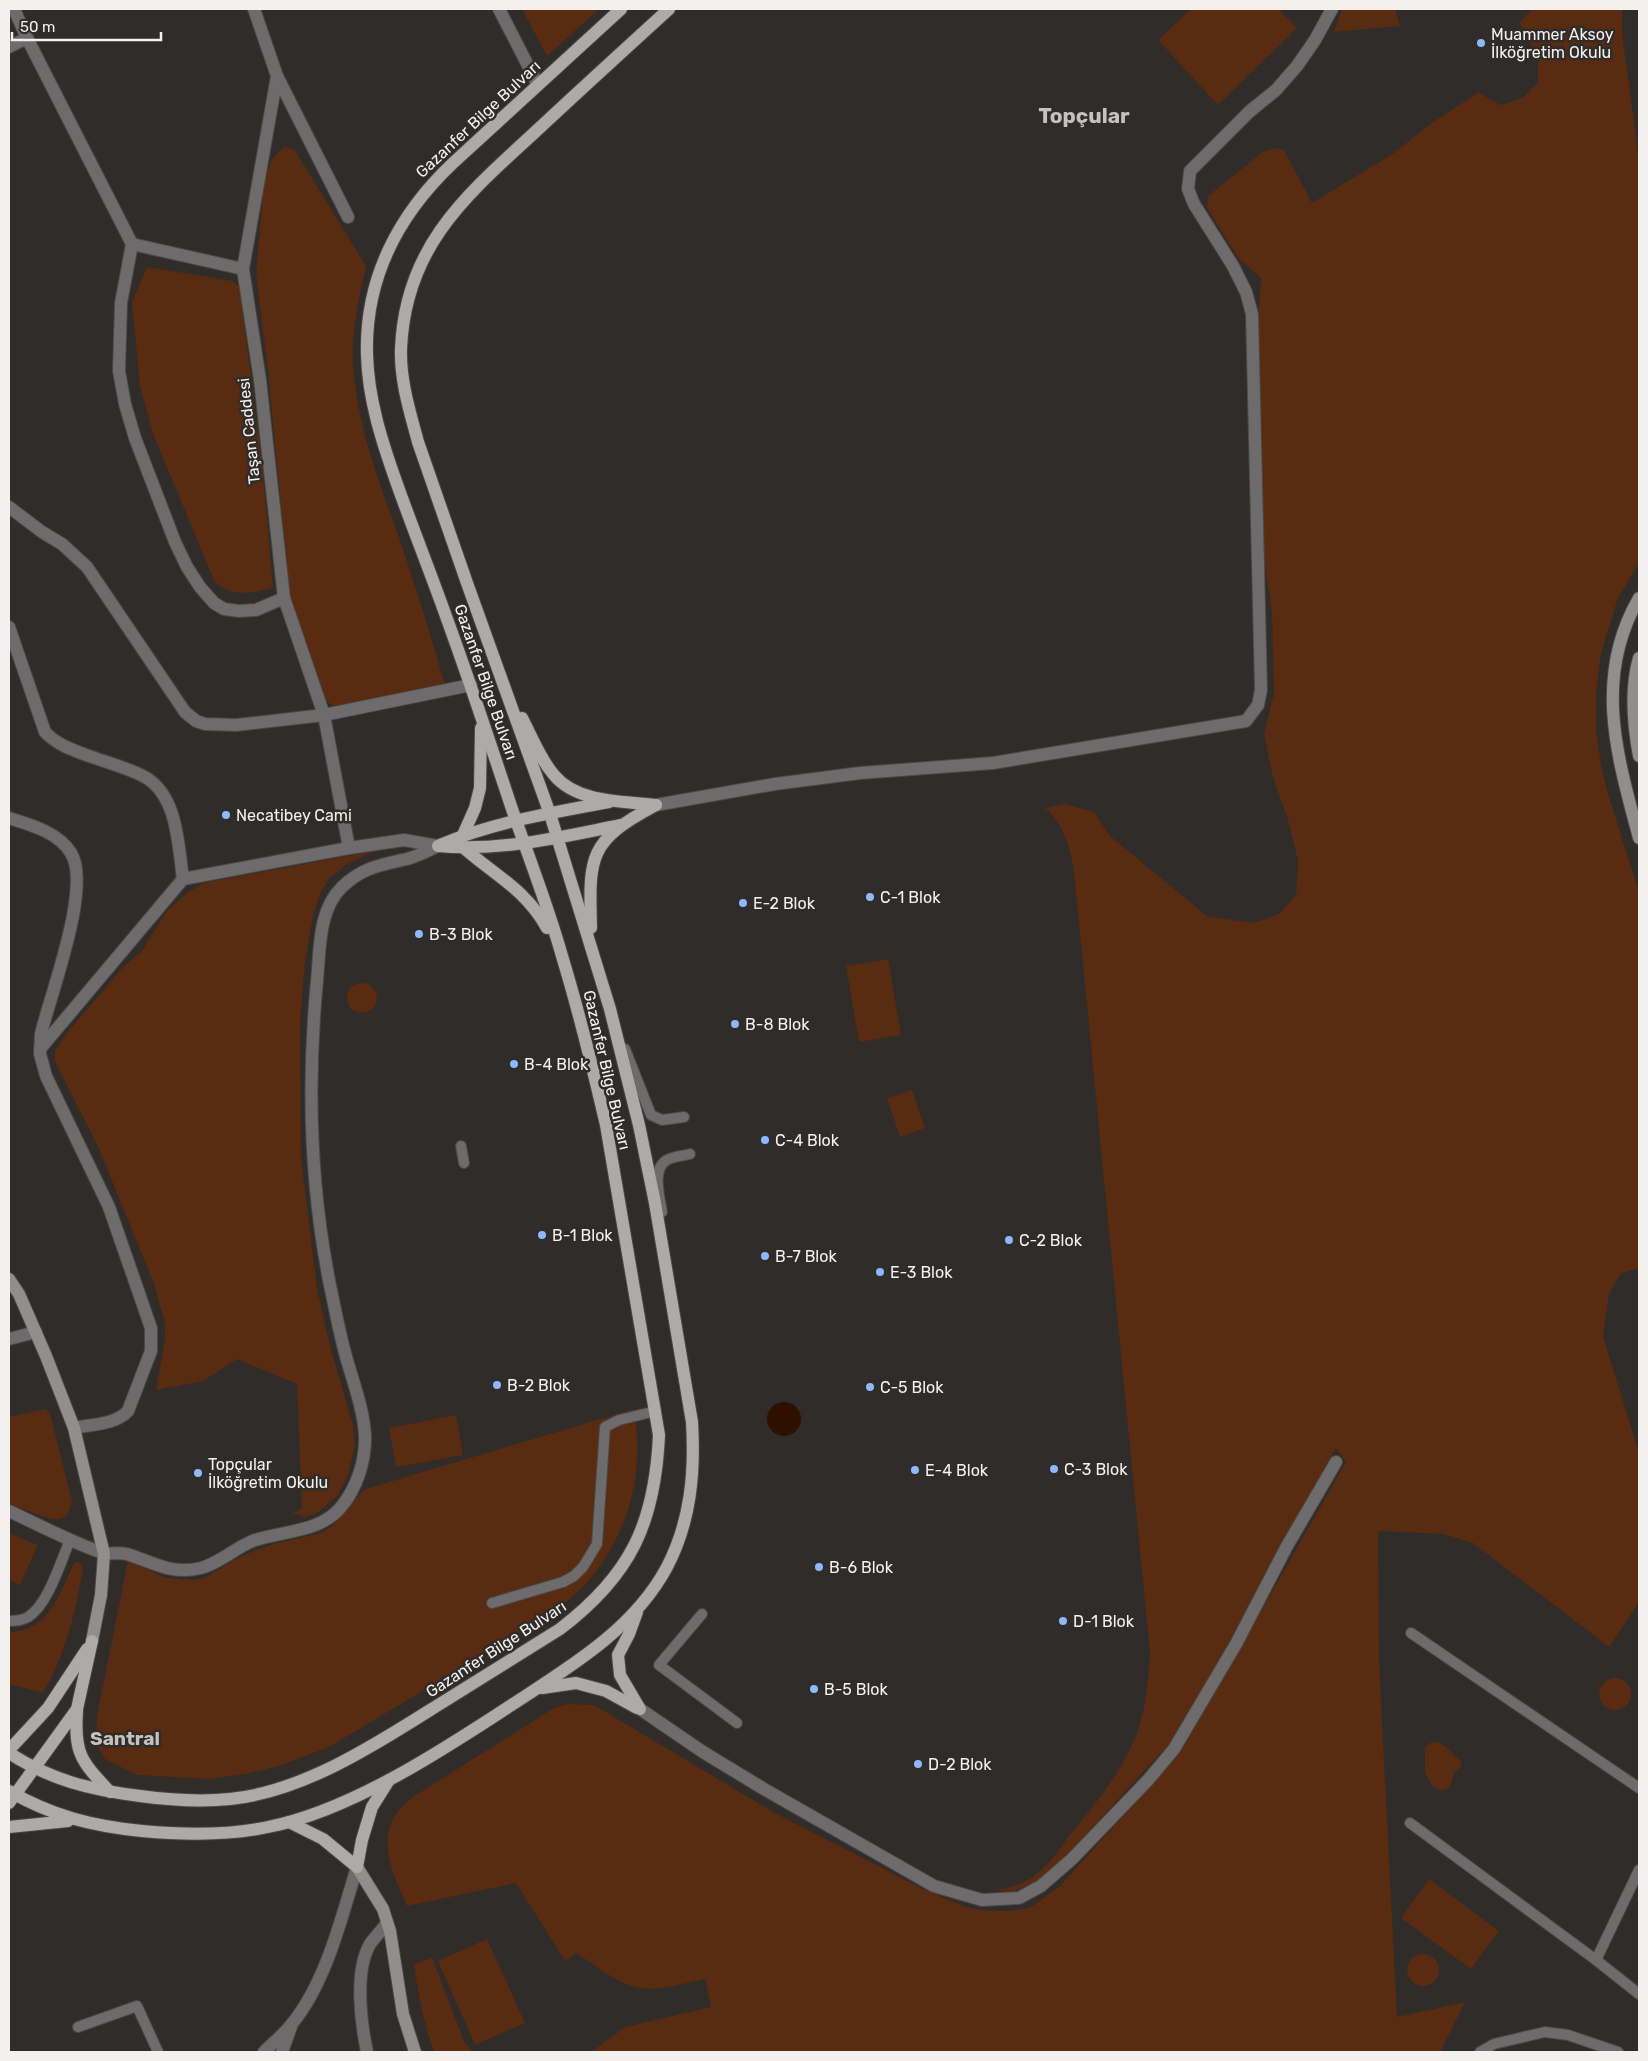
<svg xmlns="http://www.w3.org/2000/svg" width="1648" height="2061" viewBox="0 0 1648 2061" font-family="Rubik,sans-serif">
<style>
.green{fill:#592b10}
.water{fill:#2f1000}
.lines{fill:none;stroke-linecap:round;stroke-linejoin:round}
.lane-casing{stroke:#4a4846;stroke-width:12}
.street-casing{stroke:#4a4846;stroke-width:14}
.secondary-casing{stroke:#4a4846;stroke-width:14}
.primary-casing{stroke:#4a4846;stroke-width:14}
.lane{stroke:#6d6b6b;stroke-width:10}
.street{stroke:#6d6b6b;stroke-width:12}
.secondary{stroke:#918f8d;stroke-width:12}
.primary{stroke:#adaaa8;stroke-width:12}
.poi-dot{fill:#8db9fc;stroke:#2f2c2a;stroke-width:2}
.labels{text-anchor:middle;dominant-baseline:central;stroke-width:5;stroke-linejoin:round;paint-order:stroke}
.poi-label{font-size:16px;fill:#f3f1f0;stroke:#2f2c2a;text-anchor:start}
.street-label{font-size:16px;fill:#f3f1f0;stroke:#2f2c2a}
.quarter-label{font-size:19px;font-weight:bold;fill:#c6c1bf;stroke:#2f2c2a}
.district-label{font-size:21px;font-weight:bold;fill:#c6c1bf;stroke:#2f2c2a}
</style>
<rect width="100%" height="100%" fill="#2f2c2a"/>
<!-- green -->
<g class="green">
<path d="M 522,9 L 599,9 L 547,56 Z"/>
<path d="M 1191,9 L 1278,9 L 1297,28 L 1218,105 L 1158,40 Z"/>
<path d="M 1342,9 L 1395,9 L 1400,26 L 1334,32 Z"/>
<path d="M 1533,9 L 1622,9 L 1622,33 L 1639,159 L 1639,563 L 1618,598 L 1601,653 L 1596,693 L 1596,731 L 1601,766 L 1608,794 L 1639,892 L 1639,1268 L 1621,1273 L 1609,1294 L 1603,1336 L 1639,1453 L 1639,1602 L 1609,1647 L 1473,1543 L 1443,1534 L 1378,1531 L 1379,1661 L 1397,2017 L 1465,2002 L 1440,2052 L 591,2052 L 625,2027 L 711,2007 L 705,1979 C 685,1983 661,1991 640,1988 C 617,1984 595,1965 576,1953 L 565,1961 L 516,1883 L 407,1906 C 394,1876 375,1840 399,1810 C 403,1805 409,1801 413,1797 L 554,1708 L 568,1704 L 594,1705 L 775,1813 L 921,1888 L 963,1906 L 981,1910 L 1010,1911 L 1031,1907 L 1060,1886 L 1179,1754 L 1346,1462 L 1336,1448 L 1187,1718 L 1170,1743 L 1054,1869 L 1030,1885 L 1013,1891 L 984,1890 C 1002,1890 1016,1888 1031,1878 C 1047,1868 1058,1851 1069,1836 C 1091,1809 1115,1781 1130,1749 C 1145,1720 1148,1686 1150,1653 L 1074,871 C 1070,847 1064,824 1045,808 L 1065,804 L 1094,812 L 1110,836 L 1207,916 L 1253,923 L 1279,914 L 1296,895 L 1298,861 L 1288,820 L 1273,777 L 1264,734 L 1274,694 L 1272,612 L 1250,467 L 1261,278 L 1239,259 L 1207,208 L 1208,196 L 1264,151 L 1277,148 L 1284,150 L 1312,203 L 1391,155 L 1433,122 L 1479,92 L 1489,99 L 1502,105 L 1524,97 L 1538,82 L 1538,57 L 1519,22 Z"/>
<path d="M 284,147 L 294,149 L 366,266 C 359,298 351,331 353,364 C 357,426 379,482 400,540 C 416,588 431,636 445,685 L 353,704 L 334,706 L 324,700 L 296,622 L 289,588 L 268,370 L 256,275 L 264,181 L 272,159 Z"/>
<path d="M 147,267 L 233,281 L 238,286 L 241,298 L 262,463 L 273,588 C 249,593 232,599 214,580 L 153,434 L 140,386 L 132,302 Z"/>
<path d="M 375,851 L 347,864 L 329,879 L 320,894 L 313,916 L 305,962 L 300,1022 L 301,1157 L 317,1289 L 330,1346 L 353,1425 L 355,1446 L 348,1475 L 338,1495 L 317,1513 L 305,1517 L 292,1513 L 302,1509 L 297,1384 L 237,1359 L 203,1381 L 156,1390 L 165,1339 L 165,1323 L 154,1284 L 97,1144 L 55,1062 L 55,1051 L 66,1034 L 124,966 L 141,952 L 167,911 L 187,893 L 203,883 Z"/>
<path d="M 888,959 L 901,1035 L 859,1042 L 846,966 Z"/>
<circle cx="362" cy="998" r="15"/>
<path d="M 912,1090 L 925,1128 L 900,1137 L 887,1098 Z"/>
<path d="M 45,1409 L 50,1413 L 72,1501 C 67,1539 28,1505 10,1506 L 9,1499 L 9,1417 Z"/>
<path d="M 634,1409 C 645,1475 629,1535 585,1585 C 575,1595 563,1604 553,1613 L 329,1747 L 279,1766 L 245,1774 L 210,1779 L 137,1775 L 105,1759 L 98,1747 L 96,1736 L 97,1716 L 128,1561 L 166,1578 L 193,1580 L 205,1578 L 235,1559 L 256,1550 L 274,1544 L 321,1533 L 331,1527 L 363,1491 L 369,1488 Z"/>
<path d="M 456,1415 L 463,1455 L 396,1467 L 389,1428 Z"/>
<path d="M 9,1533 L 38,1545 L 20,1585 L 9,1580 Z"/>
<path d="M 75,1561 L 82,1565 L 83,1569 C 75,1613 66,1654 43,1693 L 9,1684 L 9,1632 C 49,1632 60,1592 75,1561 Z"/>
<circle cx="1615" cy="1694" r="16"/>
<path d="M 1438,1742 L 1446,1747 L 1461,1762 L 1461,1767 L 1454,1773 L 1450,1786 L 1445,1790 L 1440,1790 L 1433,1787 L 1425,1773 L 1425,1747 L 1430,1743 Z"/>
<path d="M 1429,1879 L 1499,1931 L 1471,1969 L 1401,1918 Z"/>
<path d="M 487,1939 L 525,2023 L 475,2045 L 438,1961 Z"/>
<circle cx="1423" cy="1970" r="16"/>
<path d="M 432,1958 L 464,2041 L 473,2052 L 434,2052 C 424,2023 418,1994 414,1964 Z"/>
</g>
<!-- water -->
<circle class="water" cx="784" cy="1419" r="17"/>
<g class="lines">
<defs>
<g id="lane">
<path d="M 625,1049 L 651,1115 L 662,1120 L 684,1117"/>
<path d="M 461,1146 L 464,1163"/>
<path d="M 662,1212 C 660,1198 651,1169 667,1160 C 674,1156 683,1156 690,1154"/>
<path d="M 492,1603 L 563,1582 L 574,1576 L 583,1567 L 597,1544 L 605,1427 L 619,1420 L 656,1411"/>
<path d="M 702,1614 L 659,1665 L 737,1723"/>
<path d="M 9,1621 C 15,1621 23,1620 28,1617 C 48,1605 61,1561 70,1540"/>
<path d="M 1411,1633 L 1639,1788"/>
<path d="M 1410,1823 L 1596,1960 L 1639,1870"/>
<path d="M 1596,1960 L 1639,1994"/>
<path d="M 78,2027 L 137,2006 L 158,2052"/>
<path d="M 1480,2052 L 1494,2044 L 1545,2032 L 1568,2035 L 1618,2052"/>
</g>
<g id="street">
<path d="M 14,9 L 27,38 L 132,244 L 121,303 L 119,371 L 125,404 L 135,438 L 175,542 L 187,567 L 200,587 L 214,603 L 224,609 L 239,611 L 256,610 L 284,598"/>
<path d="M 254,9 L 277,76 L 243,269 L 260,380 L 284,598 L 324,715 L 349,848"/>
<path d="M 499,9 L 538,85"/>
<path d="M 9,47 L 27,38"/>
<path d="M 277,76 L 348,217"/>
<path d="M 132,244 L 243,269"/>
<path d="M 9,507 L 42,532 L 62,544 L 87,567 L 185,712 L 196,721 L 205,724 L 236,725 L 324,715 L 471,685"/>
<path d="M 9,627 L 45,732 C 58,746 76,751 92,757 C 109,763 127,768 143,776 C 178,794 178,845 183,879"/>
<path d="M 656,805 L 775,784 L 860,773 L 993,763 L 1246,721 L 1258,705 L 1261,690 L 1252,314 L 1246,292 L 1233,266 L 1194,204 L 1188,189 L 1190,171 L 1249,112 L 1276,90 L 1297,66 L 1315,40 L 1332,9"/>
<path d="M 9,818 C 31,825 58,832 71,853 C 92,887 50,995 41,1034 L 40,1054 L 46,1076 L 109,1207 L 151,1328 L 151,1351 L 128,1411 C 115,1425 92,1424 74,1428"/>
<path d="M 40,1049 L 183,879 L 349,848 L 404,840 L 438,846"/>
<path d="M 9,1339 L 36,1332"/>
<path d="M 9,1511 C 39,1525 69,1541 100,1552 C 108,1555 118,1552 127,1554 C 155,1563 171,1575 201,1568 C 220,1563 236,1547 255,1540 C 283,1531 321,1532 341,1507 C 357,1488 366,1460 365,1435 C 363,1405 351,1377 344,1349 C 339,1330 335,1309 331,1290 C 310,1188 307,1083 317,981 C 320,950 318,910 342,887 C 363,867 381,865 407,859 C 418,856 428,851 438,846"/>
<path d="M 640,1709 L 703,1752 L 764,1789 L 934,1886 L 982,1900 L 1019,1898 L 1041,1886 L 1072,1859 L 1148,1780 L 1174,1749 L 1236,1644 L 1287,1546 L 1336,1462"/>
<path d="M 264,2052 C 273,2043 283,2035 291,2025 C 326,1983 341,1919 357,1867"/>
<path d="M 282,2052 L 291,2027"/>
<path d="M 367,2052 C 361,2023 354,1972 370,1944 C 375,1937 382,1930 387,1923"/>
</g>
<g id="secondary">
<path d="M 1639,598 C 1593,677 1617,756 1639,838"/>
<path d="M 1639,658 C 1630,689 1633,724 1639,756"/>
<path d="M 9,1279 L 19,1294 L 46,1356 L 74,1428 L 104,1554 L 101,1595 L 92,1641"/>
<path d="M 357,1867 L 383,1909 L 390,1931 L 403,2014 L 415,2052"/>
</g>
<g id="primary">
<path d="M 522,718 C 532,737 540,759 554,775 C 577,803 623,801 656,805"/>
<path d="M 463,835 L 475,808 L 480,788 L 481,728"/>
<path d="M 440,845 C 493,822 552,813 609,802"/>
<path d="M 438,846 C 500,852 560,837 621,825"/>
<path d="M 465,849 C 496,876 526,890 547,928"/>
<path d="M 591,928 C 589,856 588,841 656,805"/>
<path d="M 637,1612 L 629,1634 L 618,1655 L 620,1675 L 640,1709"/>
<path d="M 542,1688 L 576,1683 L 606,1691 L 637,1708"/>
<path d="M 77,1711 C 74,1754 81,1761 110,1792"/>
<path d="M 9,1750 L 48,1708 L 87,1649"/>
<path d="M 9,1753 C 51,1780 90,1790 140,1796 C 170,1800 200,1802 230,1799 C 302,1792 375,1745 435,1707 C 477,1681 519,1655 560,1629 C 631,1575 655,1523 659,1435 L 606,1125 C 593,1069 579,1012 562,956 C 548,906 529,858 512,809 C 491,746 470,682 447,619 C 431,574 413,529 397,484 C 382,442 368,399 367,354 C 365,278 399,214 453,163 L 621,9"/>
<path d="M 9,1791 C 52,1816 92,1826 142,1831 C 184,1835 226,1836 268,1827 C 350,1811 443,1750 513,1704 C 570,1667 634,1629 667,1567 C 691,1521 695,1472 692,1422 L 655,1203 L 639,1125 L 610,1009 L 550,814 L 467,583 L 418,442 C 410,412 400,381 401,349 C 405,248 464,197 533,134 C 578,92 624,50 669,9"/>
<path d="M 9,1803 L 77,1709 L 92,1641"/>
<path d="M 289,1822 L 323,1839 L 357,1867"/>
<path d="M 9,1827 L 68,1821"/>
<path d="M 357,1867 L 362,1840 L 372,1807 L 389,1780"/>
</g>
</defs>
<!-- lane casing -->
<use href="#lane" class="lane-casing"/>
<!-- street casing -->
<use href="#street" class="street-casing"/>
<!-- secondary casing -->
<use href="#secondary" class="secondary-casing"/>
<!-- primary casing -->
<use href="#primary" class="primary-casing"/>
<!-- lane -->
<use href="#lane" class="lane"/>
<!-- street -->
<use href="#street" class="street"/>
<!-- secondary -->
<use href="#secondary" class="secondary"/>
<!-- primary -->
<use href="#primary" class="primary"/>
</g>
<!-- markers -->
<g class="poi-dot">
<circle cx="1481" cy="43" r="5"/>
<circle cx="226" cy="815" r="5"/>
<circle cx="870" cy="897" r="5"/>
<circle cx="743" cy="903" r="5"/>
<circle cx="419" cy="934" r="5"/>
<circle cx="735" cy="1024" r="5"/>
<circle cx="514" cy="1064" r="5"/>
<circle cx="765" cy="1140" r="5"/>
<circle cx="542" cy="1235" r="5"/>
<circle cx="1009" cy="1240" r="5"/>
<circle cx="765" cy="1256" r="5"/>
<circle cx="880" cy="1272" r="5"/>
<circle cx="497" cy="1385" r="5"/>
<circle cx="870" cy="1387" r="5"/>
<circle cx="1054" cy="1469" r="5"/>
<circle cx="915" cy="1470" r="5"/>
<circle cx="198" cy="1473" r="5"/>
<circle cx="819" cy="1567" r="5"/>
<circle cx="1063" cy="1621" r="5"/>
<circle cx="814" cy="1689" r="5"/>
<circle cx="918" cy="1764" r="5"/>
</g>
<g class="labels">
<!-- poi labels -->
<g class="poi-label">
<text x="1491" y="34">Muammer Aksoy<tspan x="1491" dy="18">İlköğretim Okulu</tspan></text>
<text x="236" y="815">Necatibey Cami</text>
<text x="880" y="897">C-1 Blok</text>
<text x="753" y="903">E-2 Blok</text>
<text x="429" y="934">B-3 Blok</text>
<text x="745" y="1024">B-8 Blok</text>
<text x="524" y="1064">B-4 Blok</text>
<text x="775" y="1140">C-4 Blok</text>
<text x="552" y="1235">B-1 Blok</text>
<text x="1019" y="1240">C-2 Blok</text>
<text x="775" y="1256">B-7 Blok</text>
<text x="890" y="1272">E-3 Blok</text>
<text x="507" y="1385">B-2 Blok</text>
<text x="880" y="1387">C-5 Blok</text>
<text x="208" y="1464">Topçular<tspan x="208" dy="18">İlköğretim Okulu</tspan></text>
<text x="1064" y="1469">C-3 Blok</text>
<text x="925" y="1470">E-4 Blok</text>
<text x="829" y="1567">B-6 Blok</text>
<text x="1073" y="1621">D-1 Blok</text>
<text x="824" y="1689">B-5 Blok</text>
<text x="928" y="1764">D-2 Blok</text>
</g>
<!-- street labels -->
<g class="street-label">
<text transform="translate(478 119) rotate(-43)">Gazanfer Bilge Bulvarı</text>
<text transform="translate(249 431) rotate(-96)">Taşan Caddesi</text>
<text transform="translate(486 682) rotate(71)">Gazanfer Bilge Bulvarı</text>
<text transform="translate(607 1070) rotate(77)">Gazanfer Bilge Bulvarı</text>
<text transform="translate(496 1649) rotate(-33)">Gazanfer Bilge Bulvarı</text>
</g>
<!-- quarter labels -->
<g class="quarter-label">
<text x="125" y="1738">Santral</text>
</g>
<!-- district labels -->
<g class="district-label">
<text x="1084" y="115">Topçular</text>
</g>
</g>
<!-- border -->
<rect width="1648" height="2061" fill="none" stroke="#f3f1f0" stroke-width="20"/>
<!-- scale -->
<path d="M12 32v8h149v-8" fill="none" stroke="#f3f1f0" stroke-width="2.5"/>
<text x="20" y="32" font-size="15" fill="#f3f1f0" stroke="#2f2c2a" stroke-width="4" paint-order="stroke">50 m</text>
</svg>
